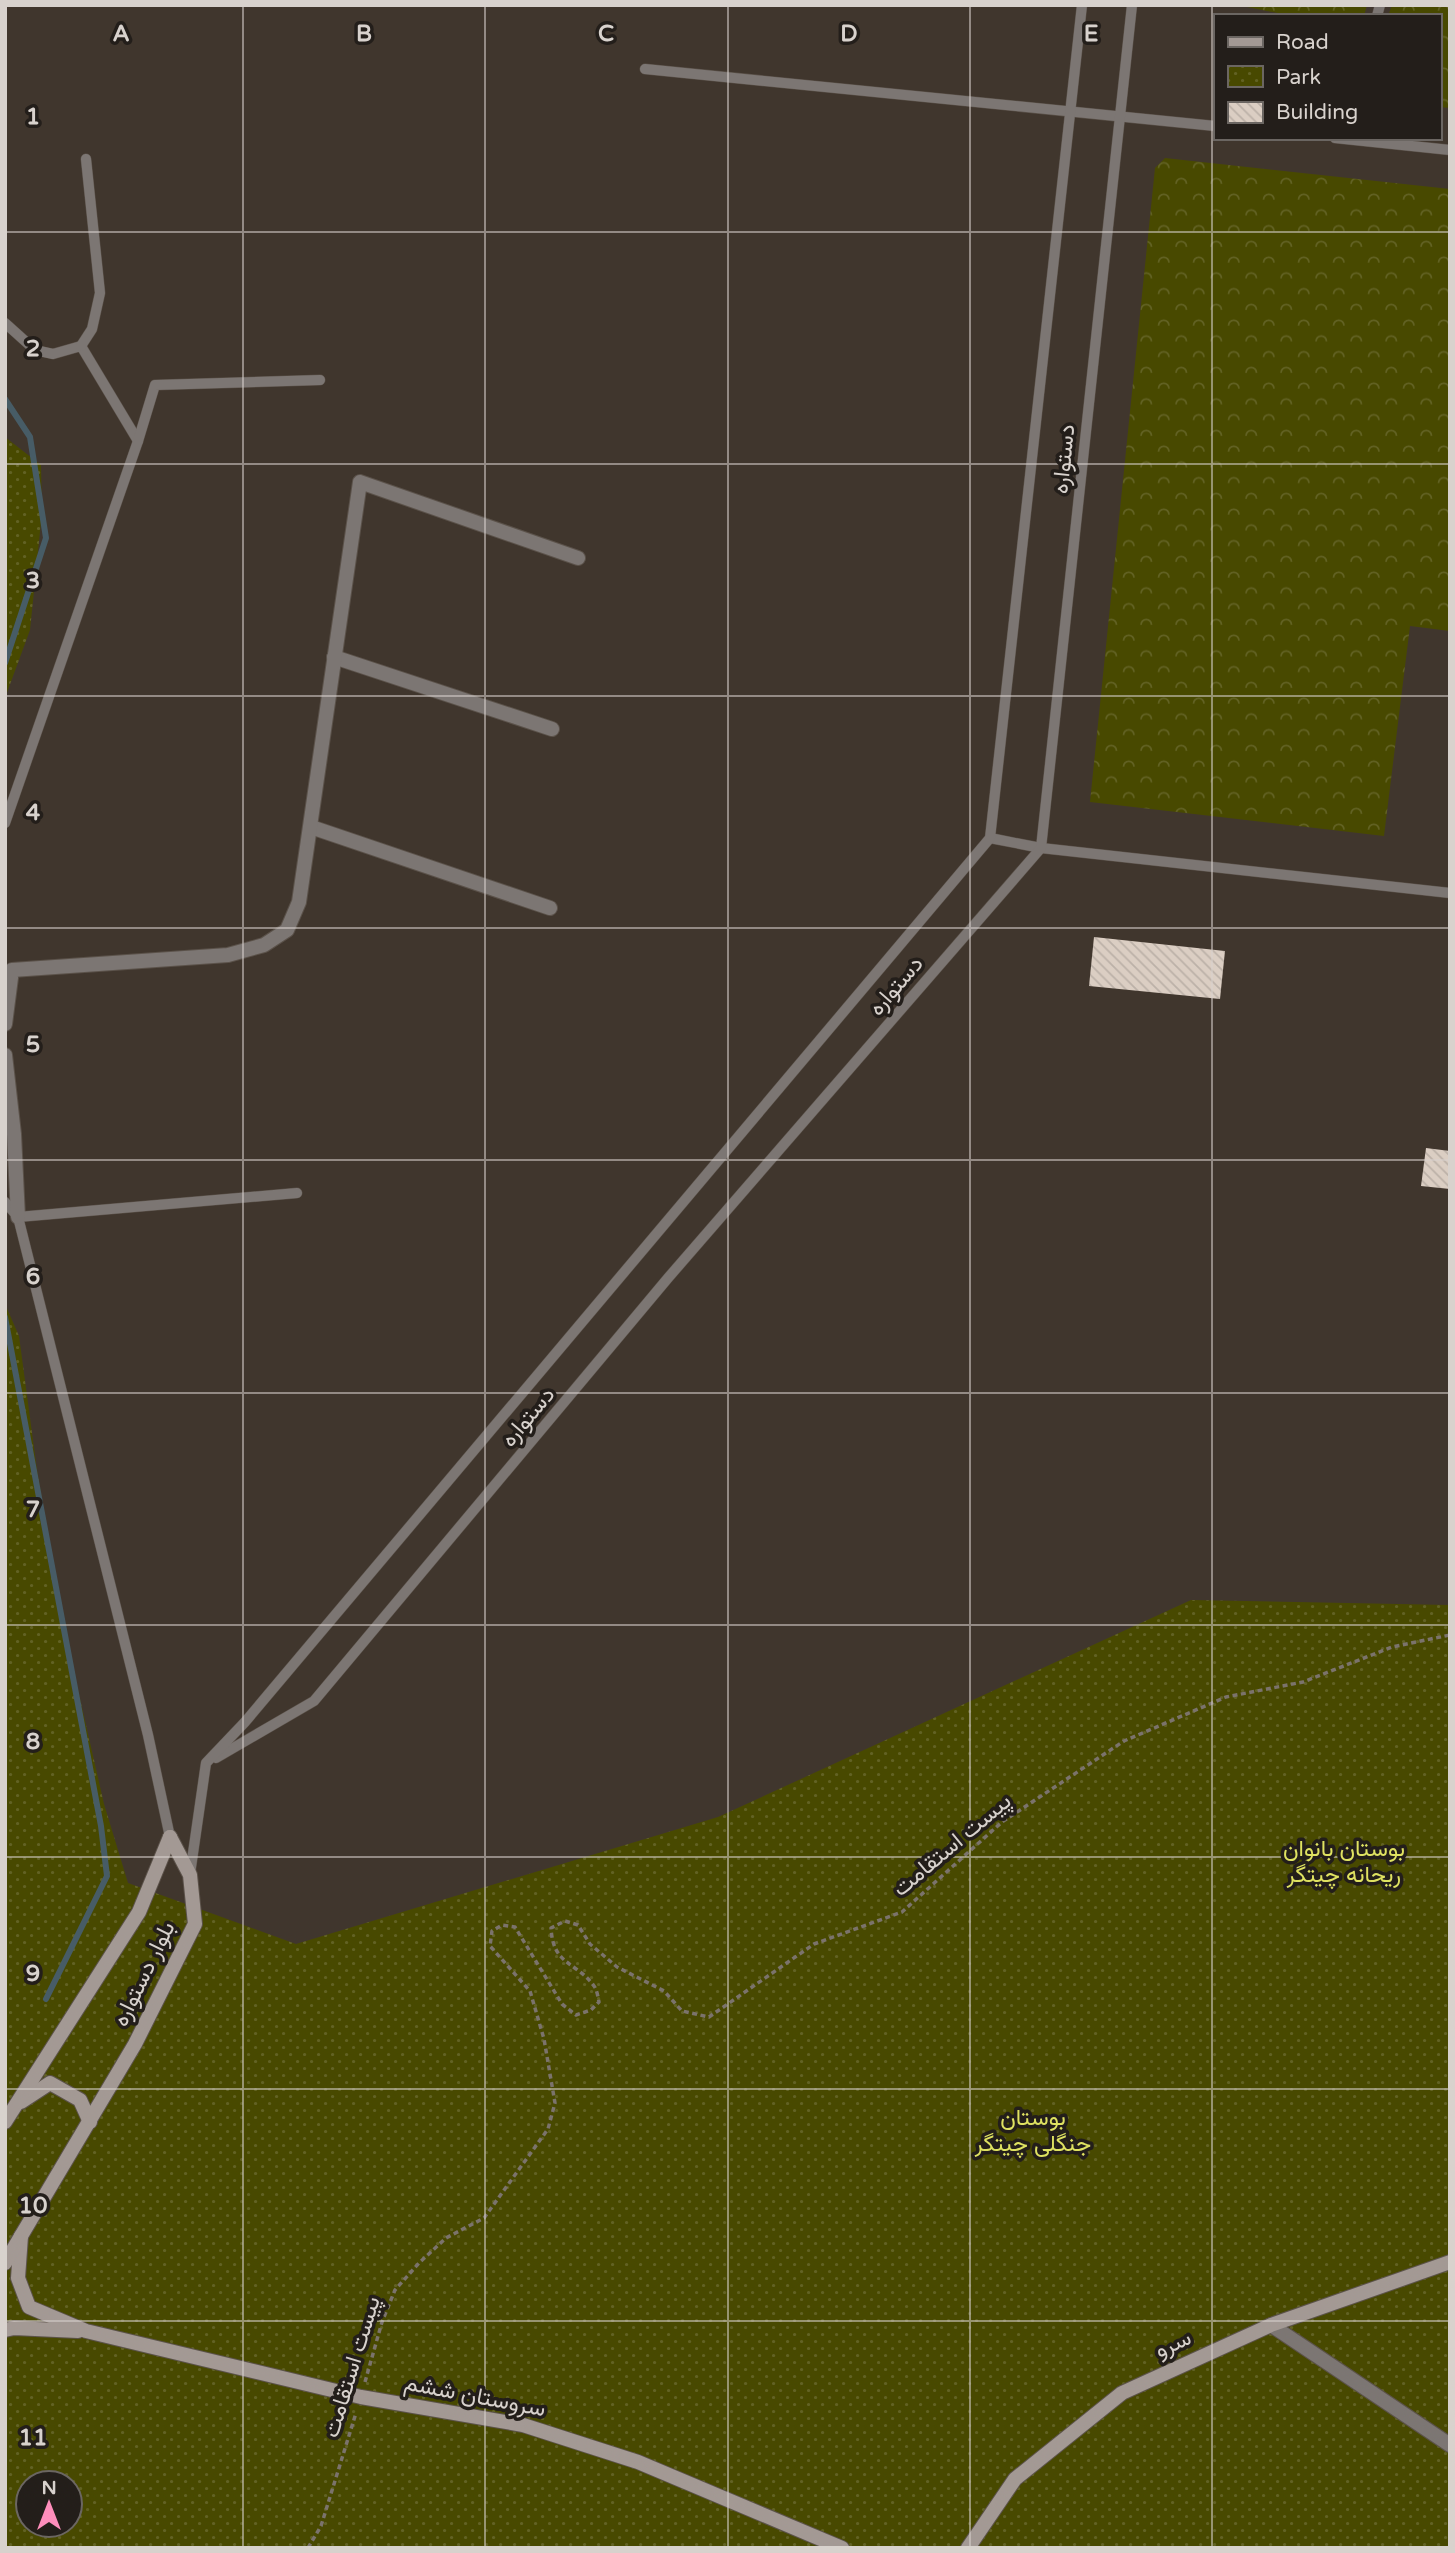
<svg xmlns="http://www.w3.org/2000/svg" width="1455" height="2553" viewBox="0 0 1455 2553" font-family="'Varela Round',Vazirmatn,sans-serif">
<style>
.forest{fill:url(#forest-crowns)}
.park{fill:url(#park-dots);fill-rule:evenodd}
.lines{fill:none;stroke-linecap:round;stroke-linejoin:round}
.stream{stroke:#475c66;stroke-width:6}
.building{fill:url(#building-back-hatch)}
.lane-casing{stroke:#5b524a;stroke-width:11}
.street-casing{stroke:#5b524a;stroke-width:16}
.secondary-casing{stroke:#5b524a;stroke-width:16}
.path{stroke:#7b736c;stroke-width:3.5;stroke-dasharray:5 3.5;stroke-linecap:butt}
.lane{stroke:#7c7673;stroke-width:10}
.street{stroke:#7c7673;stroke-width:14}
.secondary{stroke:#a39994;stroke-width:14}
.grid{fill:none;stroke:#d8d2cd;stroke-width:2;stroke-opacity:0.55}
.labels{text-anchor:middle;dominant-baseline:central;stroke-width:7;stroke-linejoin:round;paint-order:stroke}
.street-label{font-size:23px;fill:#d8d2cd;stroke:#231e1a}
.park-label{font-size:23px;fill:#dfe261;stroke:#231e1a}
.grid-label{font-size:23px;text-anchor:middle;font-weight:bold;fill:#d8d2cd;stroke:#231e1a;stroke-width:7;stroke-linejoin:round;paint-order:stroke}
</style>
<defs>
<pattern id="forest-crowns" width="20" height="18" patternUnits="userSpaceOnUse" patternTransform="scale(1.75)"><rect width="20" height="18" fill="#484900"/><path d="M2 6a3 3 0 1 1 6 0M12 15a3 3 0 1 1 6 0" fill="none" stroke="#626224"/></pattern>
<pattern id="park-dots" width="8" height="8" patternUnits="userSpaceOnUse" patternTransform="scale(1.75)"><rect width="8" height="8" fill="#484900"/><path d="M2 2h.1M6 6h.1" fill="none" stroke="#626224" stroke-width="1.8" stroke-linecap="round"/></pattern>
<pattern id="building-back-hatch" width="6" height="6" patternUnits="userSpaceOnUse" patternTransform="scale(1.75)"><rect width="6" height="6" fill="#dbcec3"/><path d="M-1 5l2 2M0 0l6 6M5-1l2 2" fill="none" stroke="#bcb1a8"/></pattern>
</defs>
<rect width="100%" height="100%" fill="#40362d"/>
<!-- forest -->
<g class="forest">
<path d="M 1237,5 L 1367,5 L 1364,16 L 1293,16 Z"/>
<path d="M 1392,5 L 1450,5 L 1450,108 L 1439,107 L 1439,16 L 1388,16 Z"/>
<path d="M 1165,158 L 1450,189 L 1450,631 L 1410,626 L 1384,836 L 1090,802 L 1155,168 Z"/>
</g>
<!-- park -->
<g class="park">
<path d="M 5,437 L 41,465 L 42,512 L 30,630 L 5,698 Z"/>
<path d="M 5,1304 L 19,1336 L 37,1470 L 65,1633 L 104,1804 L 128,1883 L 296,1944 L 718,1817 L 1191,1600 L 1450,1605 L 1450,2548 L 5,2548 ZM 28,2483 L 70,2483 L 70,2525 L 28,2525 Z"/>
</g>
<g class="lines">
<!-- stream -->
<g class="stream">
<path d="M 5,399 L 30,437 L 46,538 L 5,663"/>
<path d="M 5,1317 L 101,1826 L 107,1876 L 46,1999"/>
</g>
</g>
<!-- building -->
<g class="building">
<path d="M 1094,937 L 1225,951 L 1220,999 L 1089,986 Z"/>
<path d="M 1426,1148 L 1450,1151 L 1450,1189 L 1421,1186 Z"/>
</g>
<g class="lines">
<defs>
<g id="lane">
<path d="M 1377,16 L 1380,5"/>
<path d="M 645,69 L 1215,126"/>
<path d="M 1335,138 L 1450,150"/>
<path d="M 5,323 L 35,350 L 53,354 L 81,346 L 138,441"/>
<path d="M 81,346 L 92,329 L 100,293 L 86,159"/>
<path d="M 5,823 L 138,441 L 155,385 L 320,380"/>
<path d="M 990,838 L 1041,848 L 1450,893"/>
<path d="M 5,1202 L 18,1217 L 148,1735 L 170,1837"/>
<path d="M 18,1217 L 297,1193"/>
<path d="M 216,1758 L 314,1701 L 668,1278 L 1041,848 L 1132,5"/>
<path d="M 190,1874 L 206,1763 L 245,1722 L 990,838 L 1082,5"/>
</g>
<g id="street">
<path d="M 334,657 L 552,729"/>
<path d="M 311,827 L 550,908"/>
<path d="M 5,1024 L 12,970 L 228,955 L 264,945 L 287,930 L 299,902 L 360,482 L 578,558"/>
<path d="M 5,1055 L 14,1134 L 18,1217"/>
<path d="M 1271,2325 L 1450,2445"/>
</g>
<g id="secondary">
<path d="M 21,2102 L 50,2083 L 80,2100 L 90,2122"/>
<path d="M 5,2122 L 139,1912 L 170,1837"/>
<path d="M 21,2236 L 18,2278 L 29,2307 L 86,2331 L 361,2397 L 523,2425 L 638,2462 L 842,2548"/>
<path d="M 5,2263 L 135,2044 L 195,1924 L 190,1875 L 170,1837"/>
<path d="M 5,2330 L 14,2328 L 78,2331"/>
<path d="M 968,2548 L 1015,2479 L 1122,2393 L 1271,2325 L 1450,2262"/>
</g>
</defs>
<!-- lane casing -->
<use href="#lane" class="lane-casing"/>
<!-- street casing -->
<use href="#street" class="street-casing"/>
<!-- secondary casing -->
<use href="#secondary" class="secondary-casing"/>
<!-- path -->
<g class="path">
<path d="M 365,2382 L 382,2322 L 395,2290 L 419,2263 L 446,2238 L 484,2218 L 548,2129 L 555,2103 L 544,2039 L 530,1991 L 490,1946 L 492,1931 L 502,1925 L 515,1927 L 562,2004 L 576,2015 L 591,2010 L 599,2002 C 598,1997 597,1990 594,1986 C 576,1961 553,1966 551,1928 L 565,1921 L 578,1925 L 590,1944 L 617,1967 L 664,1991 L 682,2011 L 709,2017 L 814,1944 L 902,1912 L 1002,1822 L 1124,1741 L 1226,1697 L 1303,1682 L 1392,1647 L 1450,1635"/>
<path d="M 308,2548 L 321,2526 L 356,2413"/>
</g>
<!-- lane -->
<use href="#lane" class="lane"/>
<!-- street -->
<use href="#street" class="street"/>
<!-- secondary -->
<use href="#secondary" class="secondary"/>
</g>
<!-- grid -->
<path class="grid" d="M 243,5 L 243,2548M 485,5 L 485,2548M 728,5 L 728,2548M 970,5 L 970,2548M 1212,5 L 1212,2548M 5,232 L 1450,232M 5,464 L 1450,464M 5,696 L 1450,696M 5,928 L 1450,928M 5,1160 L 1450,1160M 5,1393 L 1450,1393M 5,1625 L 1450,1625M 5,1857 L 1450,1857M 5,2089 L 1450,2089M 5,2321 L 1450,2321"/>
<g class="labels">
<!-- street labels -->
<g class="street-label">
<text transform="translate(1064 459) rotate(-84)">دستواره</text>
<text transform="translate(896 986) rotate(-49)">دستواره</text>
<text transform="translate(528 1417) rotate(-50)">دستواره</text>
<text transform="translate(952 1845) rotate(-40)">پیست استقامت</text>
<text transform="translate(144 1974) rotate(-64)">بلوار دستواره</text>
<text transform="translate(1173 2344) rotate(-24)">سرو</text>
<text transform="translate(352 2367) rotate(-73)">پیست استقامت</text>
<text transform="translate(475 2396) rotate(11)">سروستان ششم</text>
</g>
<!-- park labels -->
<g class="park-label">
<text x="1344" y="1849">بوستان بانوان<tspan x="1344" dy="26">ریحانه چیتگر</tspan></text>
<text x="1033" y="2118">بوستان<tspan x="1033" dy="26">جنگلی چیتگر</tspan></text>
</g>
</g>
<g class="grid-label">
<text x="121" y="41">A</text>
<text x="364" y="41">B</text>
<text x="606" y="41">C</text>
<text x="849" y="41">D</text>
<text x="1091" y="41">E</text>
<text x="33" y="124">1</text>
<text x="33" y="356">2</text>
<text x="33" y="588">3</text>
<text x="33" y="820">4</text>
<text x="33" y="1052">5</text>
<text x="33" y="1284">6</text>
<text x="33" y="1517">7</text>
<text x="33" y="1749">8</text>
<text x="33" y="1981">9</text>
<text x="33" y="2213">10</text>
<text x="33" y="2445">11</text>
</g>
<!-- border -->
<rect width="1455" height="2553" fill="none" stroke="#d8d2cd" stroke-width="14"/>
<!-- legend -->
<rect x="1214" y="14" width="228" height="126" fill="#231e1a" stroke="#6b6662" stroke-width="2"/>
<rect x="1228" y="37" width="35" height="10" fill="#a39994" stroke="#6b6662" stroke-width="2"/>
<text x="1276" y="49" font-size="21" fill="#d8d2cd">Road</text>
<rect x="1228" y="66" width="35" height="21" fill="url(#park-dots)" stroke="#6b6662" stroke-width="2"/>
<text x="1276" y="84" font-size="21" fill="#d8d2cd">Park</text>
<rect x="1228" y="102" width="35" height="21" fill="url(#building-back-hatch)" stroke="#6b6662" stroke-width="2"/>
<text x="1276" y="119" font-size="21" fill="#d8d2cd">Building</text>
<!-- north arrow -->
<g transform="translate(49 2504)"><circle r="33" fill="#231e1a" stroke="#6b6662" stroke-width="2"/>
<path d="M0-5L12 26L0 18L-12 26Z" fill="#fe8ebb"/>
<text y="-10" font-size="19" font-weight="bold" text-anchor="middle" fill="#d8d2cd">N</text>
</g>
</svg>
